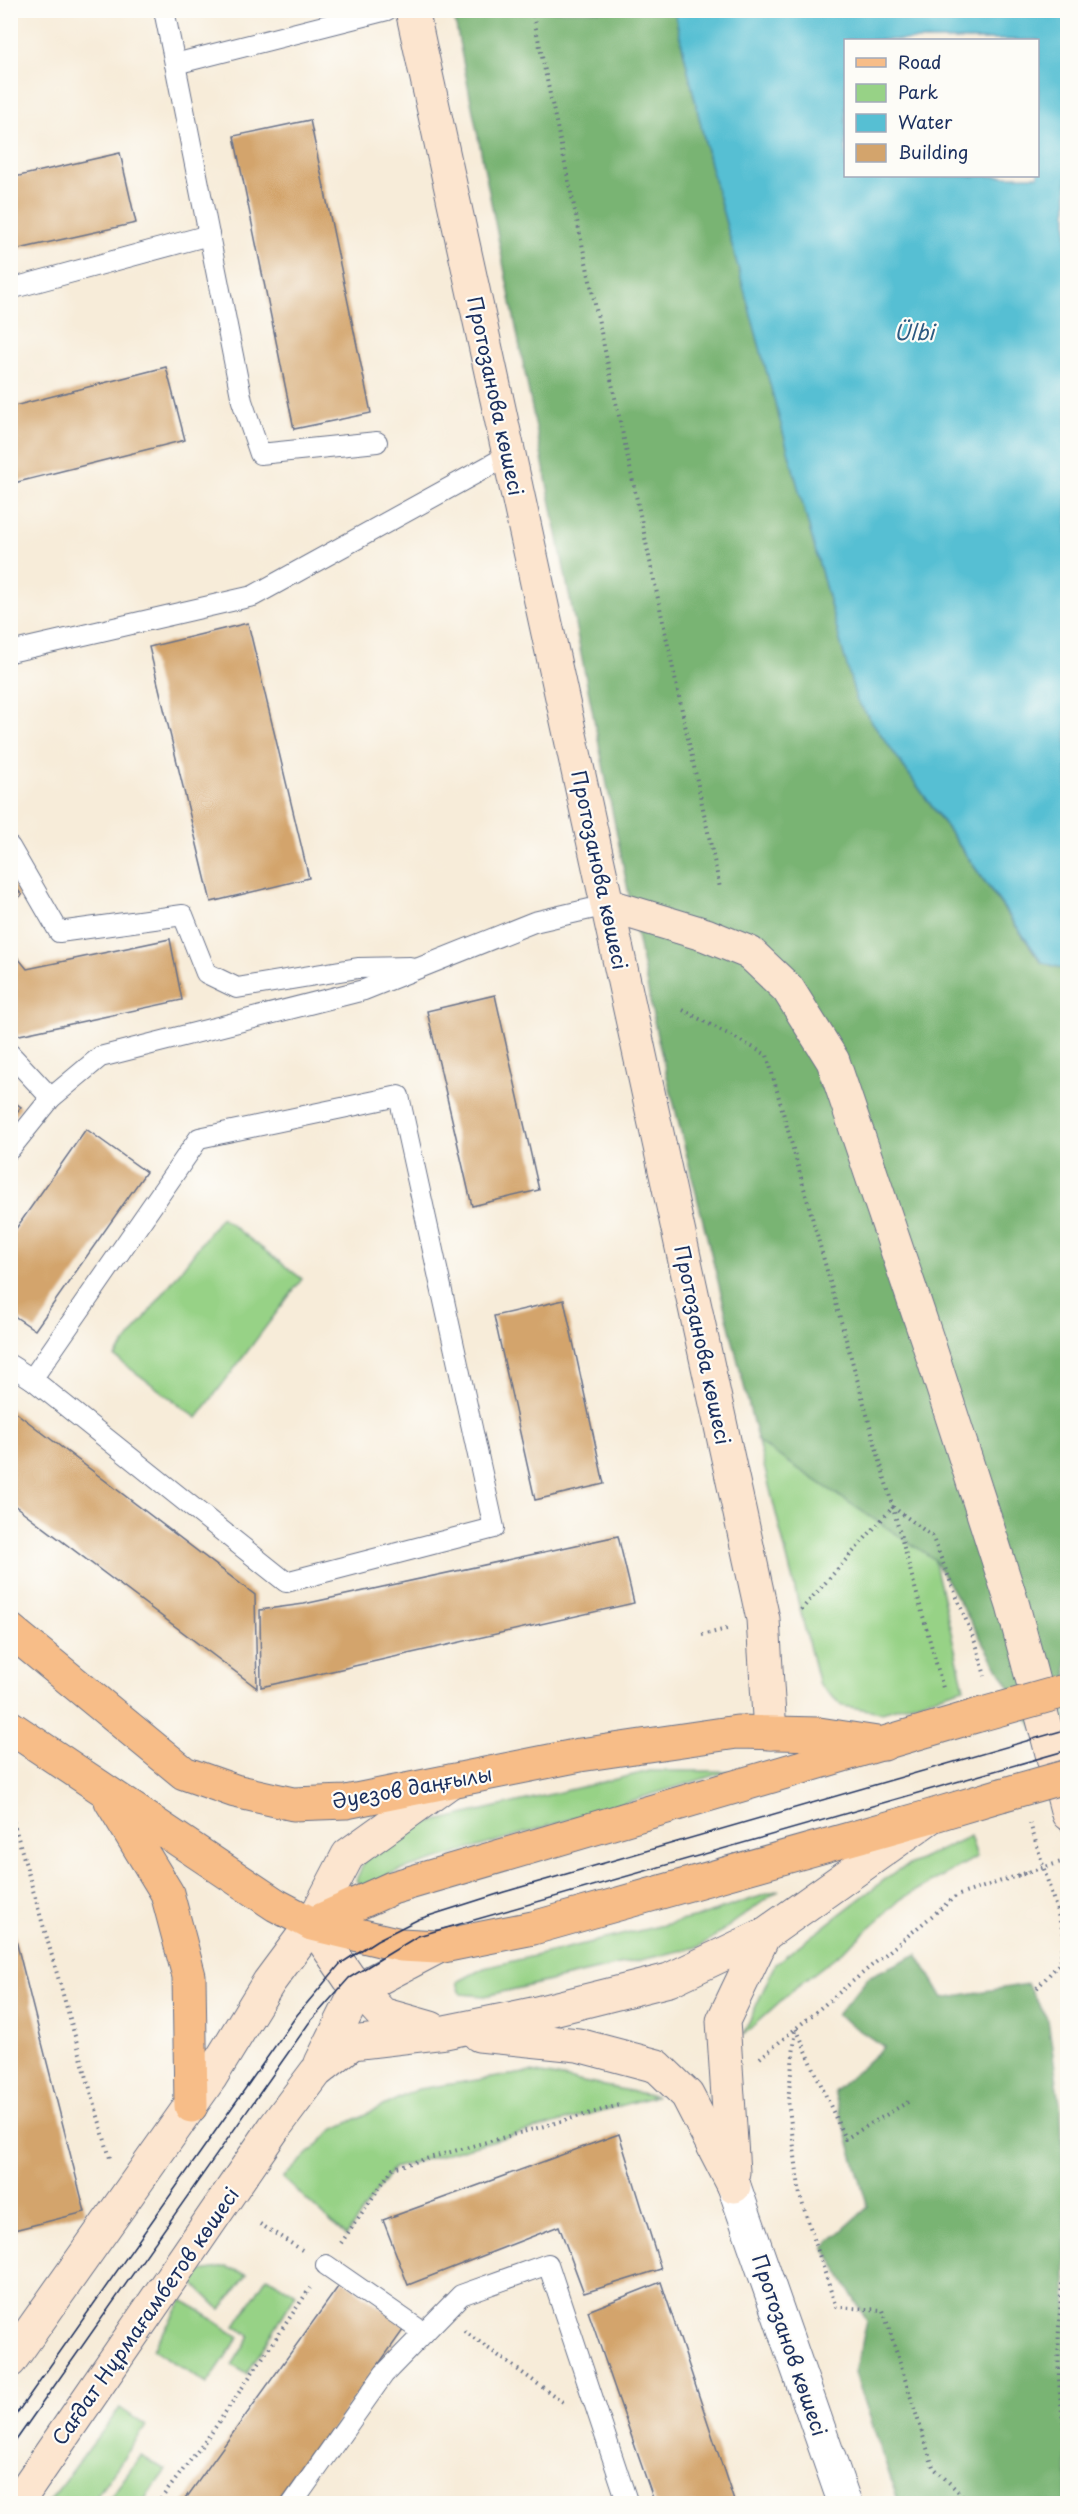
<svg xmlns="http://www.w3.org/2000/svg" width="1078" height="2514" viewBox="0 0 1078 2514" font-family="'Playpen Sans',sans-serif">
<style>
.green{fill:#97d286;stroke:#598072;stroke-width:1.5}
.forest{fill:#79b473;stroke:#4a7268;stroke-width:1.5}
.water{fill:#56bfd3;stroke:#387798;stroke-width:1.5;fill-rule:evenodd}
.building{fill:#d3a46c}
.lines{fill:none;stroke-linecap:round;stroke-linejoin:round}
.service-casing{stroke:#687189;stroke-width:22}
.tertiary-casing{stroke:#687189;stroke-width:35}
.secondary-casing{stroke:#687189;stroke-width:35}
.primary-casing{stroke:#687189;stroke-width:35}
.path{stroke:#687189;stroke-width:4;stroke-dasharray:1.5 4.5;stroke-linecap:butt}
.service{stroke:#fff;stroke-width:20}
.tertiary{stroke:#fff;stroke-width:33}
.secondary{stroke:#fce5cf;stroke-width:33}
.primary{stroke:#f7bd88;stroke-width:33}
.tram{stroke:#1b2f5e;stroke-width:1.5}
.primary-bridge-casing{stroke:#687189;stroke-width:35;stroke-linecap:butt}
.path-bridge{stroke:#687189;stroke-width:4;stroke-dasharray:1.5 4.5;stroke-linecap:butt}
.primary-bridge{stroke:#f7bd88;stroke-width:33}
.labels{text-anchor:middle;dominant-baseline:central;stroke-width:4.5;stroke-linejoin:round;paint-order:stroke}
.street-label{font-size:20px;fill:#1b2f5e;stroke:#fdfcf7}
.water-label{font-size:21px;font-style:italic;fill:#2d5a81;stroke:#fdfcf7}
</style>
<rect width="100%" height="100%" fill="#fdfcf7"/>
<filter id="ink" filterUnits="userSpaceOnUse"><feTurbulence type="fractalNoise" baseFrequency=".0167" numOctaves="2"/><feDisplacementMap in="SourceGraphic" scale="12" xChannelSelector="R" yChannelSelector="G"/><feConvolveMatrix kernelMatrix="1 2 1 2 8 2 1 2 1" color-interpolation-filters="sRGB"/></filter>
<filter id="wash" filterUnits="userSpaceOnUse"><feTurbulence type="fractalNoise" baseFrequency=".008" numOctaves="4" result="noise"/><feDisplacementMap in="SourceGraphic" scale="24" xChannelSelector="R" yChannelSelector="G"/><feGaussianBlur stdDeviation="1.35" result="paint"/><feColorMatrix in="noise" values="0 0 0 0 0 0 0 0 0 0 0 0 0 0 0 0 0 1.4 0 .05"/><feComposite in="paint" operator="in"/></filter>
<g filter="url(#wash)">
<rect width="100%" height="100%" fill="#f7ecd9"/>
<!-- green -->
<g class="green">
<path d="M 221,1217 L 302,1279 L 197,1418 L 115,1357 Z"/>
<path d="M 758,1442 L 934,1559 L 964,1688 L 882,1712 L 843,1706 L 819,1685 Z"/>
<path d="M 650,1771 L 729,1771 L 389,1874 L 368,1893 L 356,1880 L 366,1858 L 384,1844 L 424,1824 Z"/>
<path d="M 970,1836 L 977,1857 L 901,1899 L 852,1944 L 795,1988 L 743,2035 L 775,1964 L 896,1871 Z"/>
<path d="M 779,1890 L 701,1946 L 485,1996 L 461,1994 L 457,1982 L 484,1968 L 701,1916 Z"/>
<path d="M 531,2072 L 656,2096 L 393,2168 L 346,2236 L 283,2178 L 333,2130 L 418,2089 Z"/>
<path d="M 226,2267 L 247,2274 L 221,2310 L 191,2281 L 201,2271 Z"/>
<path d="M 267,2277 L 296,2294 L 247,2374 L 232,2365 L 250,2336 L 235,2326 Z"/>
<path d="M 183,2300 L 239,2337 L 207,2384 L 153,2349 Z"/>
<path d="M 120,2408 L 146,2426 L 92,2503 L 48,2503 Z"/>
<path d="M 141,2456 L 166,2470 L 142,2503 L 106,2503 Z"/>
</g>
<!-- forest -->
<g class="forest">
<path d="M 453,11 L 674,11 L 712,172 L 856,699 L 1041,962 L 1067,970 L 1067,1785 L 934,1559 L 758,1442 L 657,1036 Z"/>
<path d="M 917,1954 L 943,1998 L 1027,1984 L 1048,2020 L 1061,2110 L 1068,2339 L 1067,2503 L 899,2503 L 855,2373 L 867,2321 L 824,2247 L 868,2207 L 834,2092 L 884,2047 L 837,2015 L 868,1977 Z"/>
</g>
<!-- water -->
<path class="water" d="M 674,11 L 1067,11 L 1067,970 L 1042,962 L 856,699 L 712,172 ZM 846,40 L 1038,40 L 1038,176 L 846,176 Z"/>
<g id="blocks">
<!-- building -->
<g class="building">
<path d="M 310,120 L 371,413 L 294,429 L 234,136 Z"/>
<path d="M 120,153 L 136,223 L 10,251 L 10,178 Z"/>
<path d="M 166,367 L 185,440 L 10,484 L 10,407 Z"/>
<path d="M 248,623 L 309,878 L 211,902 L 149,647 Z"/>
<path d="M 10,880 L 22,895 L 10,903 Z"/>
<path d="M 170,939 L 182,1000 L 10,1037 L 10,948 L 27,969 Z"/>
<path d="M 495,995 L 539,1190 L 472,1206 L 427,1011 Z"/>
<path d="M 10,1099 L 21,1107 L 10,1121 Z"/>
<path d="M 86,1129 L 146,1172 L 35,1330 L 10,1313 L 10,1237 Z"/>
<path d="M 564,1300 L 604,1484 L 535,1500 L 494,1316 Z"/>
<path d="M 10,1408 L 255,1595 L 257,1688 L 10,1502 Z"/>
<path d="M 618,1536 L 634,1603 L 261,1687 L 260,1610 L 304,1604 Z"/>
<path d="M 10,1917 L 85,2212 L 10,2231 Z"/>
<path d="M 619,2134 L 661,2269 L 584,2293 L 559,2226 L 408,2285 L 383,2220 Z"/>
<path d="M 343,2280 L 406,2326 L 279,2504 L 182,2504 Z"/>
<path d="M 661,2282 L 735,2504 L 655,2504 L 588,2311 Z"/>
</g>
</g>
</g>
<g filter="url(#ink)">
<use href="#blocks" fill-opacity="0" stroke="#687189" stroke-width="1.5"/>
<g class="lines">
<defs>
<g id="service">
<path d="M 164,10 L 175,64 L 387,10"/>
<path d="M 175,64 L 242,401 L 260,454 L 377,442"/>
<path d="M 10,289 L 209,235"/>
<path d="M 10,652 L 253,596 L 509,455"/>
<path d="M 10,847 L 59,932 L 183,915 L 206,973 L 237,988 L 358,968 L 410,967"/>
<path d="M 10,1054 L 51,1098"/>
<path d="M 399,1096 L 494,1528 L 286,1582 L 32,1379 L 199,1138 Z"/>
<path d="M 10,1149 L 51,1098 L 100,1057 L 364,990 L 534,922 L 607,905"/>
<path d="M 10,1365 L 32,1379"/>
<path d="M 326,2265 L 424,2333"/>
<path d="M 292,2504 L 384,2374 L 461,2295 L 548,2264 L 628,2504"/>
</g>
<path id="tertiary" d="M 734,2186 L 845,2504"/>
<g id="secondary">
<path d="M 412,10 L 763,1619 L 770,1733"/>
<path d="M 607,905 L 706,935 L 750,953 L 788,989 L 833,1061 L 927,1339 L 1013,1606 L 1068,1814"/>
<path d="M 312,1924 L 349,1978 L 382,2014 L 431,2028"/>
<path d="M 479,2035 L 578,2045 L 657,2066 L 687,2095 L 734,2186"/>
<path d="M 321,2063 L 358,1989 L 438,1947"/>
<path d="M 733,2172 L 723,2021 L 764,1935"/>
<path d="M 10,2361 L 210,2078 L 269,1982 L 312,1924 L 348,1855 L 451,1781"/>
<path d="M 16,2504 L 274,2128 L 316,2072 L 352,2043 L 445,2032 L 533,2014 L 669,1980 L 764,1935 L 930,1817"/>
</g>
<g id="primary">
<path d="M 10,1630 L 184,1773 L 235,1791 L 293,1804 L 346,1802 L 580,1755 L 737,1732 L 819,1734 L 884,1744"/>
<path d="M 10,1727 L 276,1905 L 312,1924 L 401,1945 L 438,1947 L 533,1928 L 931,1816 L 1001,1795"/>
<path d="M 111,1801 L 167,1893 L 189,1976 L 191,2106"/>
<path d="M 312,1924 L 392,1888 L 979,1715"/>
</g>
</defs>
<!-- service casing -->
<use href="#service" class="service-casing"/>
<!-- tertiary casing -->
<use href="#tertiary" class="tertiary-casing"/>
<!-- secondary casing -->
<use href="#secondary" class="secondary-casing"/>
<!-- primary casing -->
<use href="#primary" class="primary-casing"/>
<!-- path -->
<g class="path">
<path d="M 532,10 L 720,888"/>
<path d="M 683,1010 L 767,1055 L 943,1688"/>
<path d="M 801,1610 L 893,1507 L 932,1536 L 977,1647 L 985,1676"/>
<path d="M 702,1635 L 727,1629"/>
<path d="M 10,1810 L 110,2158"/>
<path d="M 1030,1823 L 1065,1938 L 1068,1955"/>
<path d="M 1037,1988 L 1059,1964 L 1064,1942"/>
<path d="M 760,2058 L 956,1896 L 1029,1872"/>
<path d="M 908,2102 L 845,2139 L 796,2028 L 788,2100 L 800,2196 L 836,2307 L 883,2310 L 933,2467 L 967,2500"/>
<path d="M 260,2224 L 302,2250"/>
<path d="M 1068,2230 C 1059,2304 1052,2374 1068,2448"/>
<path d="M 341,2243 L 393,2168 L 620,2105"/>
<path d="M 464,2331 L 563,2402"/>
<path d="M 157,2504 L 212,2432 L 310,2288"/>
</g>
<!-- service -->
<use href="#service" class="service"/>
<!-- tertiary -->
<use href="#tertiary" class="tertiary"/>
<!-- secondary -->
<use href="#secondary" class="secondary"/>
<!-- primary -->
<use href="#primary" class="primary"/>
<!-- tram -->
<g class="tram">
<path d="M 10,2423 L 297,2015 L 340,1964 L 377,1940 L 419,1919 L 504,1892 L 1068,1729"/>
<path d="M 10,2449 L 309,2023 L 349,1978 L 418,1936 L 1068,1750"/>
</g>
<defs>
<g id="primary-bridge">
<path d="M 979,1715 L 1068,1690"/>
<path d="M 1001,1795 L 1068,1776"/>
</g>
</defs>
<!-- primary-bridge casing -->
<use href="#primary-bridge" class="primary-bridge-casing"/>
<!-- path-bridge -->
<path class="path-bridge" d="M 1018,1875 L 1068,1860"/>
<!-- primary-bridge -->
<use href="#primary-bridge" class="primary-bridge"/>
</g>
</g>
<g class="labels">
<!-- street labels -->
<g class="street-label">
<text transform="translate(496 396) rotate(78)">Протозанова көшесі</text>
<text transform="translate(600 870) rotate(78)">Протозанова көшесі</text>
<text transform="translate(703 1345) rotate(78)">Протозанова көшесі</text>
<text transform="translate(412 1787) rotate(-10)">Әуезов даңғылы</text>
<text transform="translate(145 2316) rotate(-55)">Сағдат Нұрмағамбетов көшесі</text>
<text transform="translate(790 2345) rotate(71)">Протозанов көшесі</text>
</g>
<!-- water labels -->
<g class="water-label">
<text x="914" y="331">Ülbi</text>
</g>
</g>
<!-- margin -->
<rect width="1078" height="2514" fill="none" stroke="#fdfcf7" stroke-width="36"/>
<!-- legend -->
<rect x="844" y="39" width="195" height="138" fill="#fdfcf7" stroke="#a3aaba" stroke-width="1.5"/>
<rect x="856" y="58" width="30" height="9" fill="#f7bd88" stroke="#a3aaba" stroke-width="1.5"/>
<text x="898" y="69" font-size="18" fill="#1b2f5e">Road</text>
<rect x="856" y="84" width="30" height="18" fill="#97d286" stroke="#a3aaba" stroke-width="1.5"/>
<text x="898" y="99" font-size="18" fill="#1b2f5e">Park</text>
<rect x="856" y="114" width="30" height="18" fill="#56bfd3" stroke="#a3aaba" stroke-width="1.5"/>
<text x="898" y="129" font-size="18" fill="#1b2f5e">Water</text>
<rect x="856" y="144" width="30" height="18" fill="#d3a46c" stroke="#a3aaba" stroke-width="1.5"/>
<text x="898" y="159" font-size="18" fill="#1b2f5e">Building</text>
</svg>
